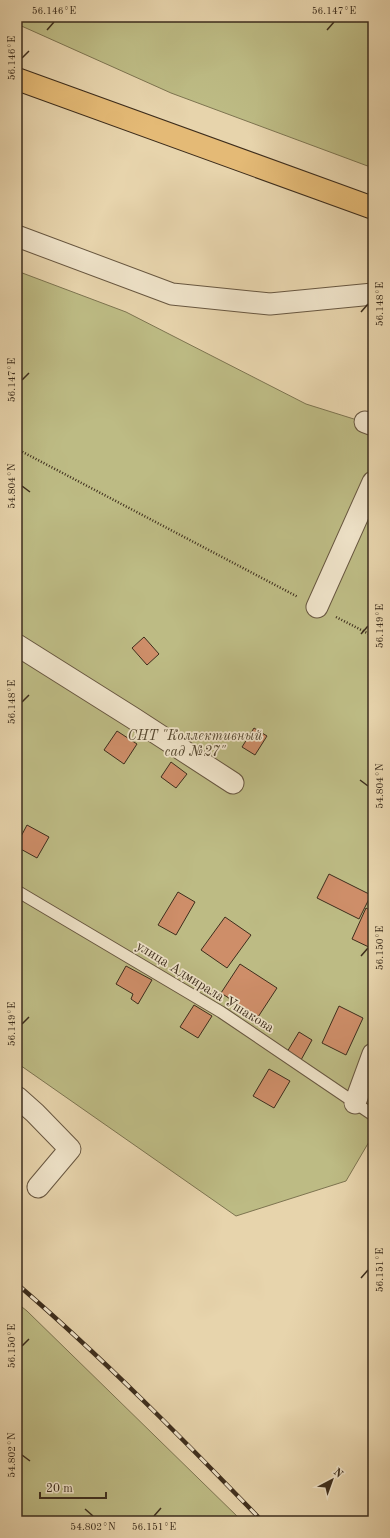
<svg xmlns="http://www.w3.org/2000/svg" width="390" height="1538" viewBox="0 0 390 1538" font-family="'Old Standard TT',serif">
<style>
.green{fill:#bdbb84;stroke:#7d7450}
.building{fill:#ce8e69;stroke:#3d2d1c}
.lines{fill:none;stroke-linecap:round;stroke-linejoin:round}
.service-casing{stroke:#685740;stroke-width:13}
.minor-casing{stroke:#685740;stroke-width:23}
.primary-casing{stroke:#3d2d1c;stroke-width:24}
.path{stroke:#3d2d1c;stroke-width:2.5;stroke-dasharray:1 2;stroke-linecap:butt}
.service{stroke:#efe3c9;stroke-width:11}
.minor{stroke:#efe3c9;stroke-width:21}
.primary{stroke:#e4ba76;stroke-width:22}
.rail-casing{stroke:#3d2d1c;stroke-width:4.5}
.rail{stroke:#efe3c9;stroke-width:3;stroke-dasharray:9;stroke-linecap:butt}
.ticks{fill:none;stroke:#3d2d1c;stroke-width:1.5}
.labels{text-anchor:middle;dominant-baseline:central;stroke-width:3.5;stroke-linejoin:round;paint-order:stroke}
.park-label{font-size:14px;font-style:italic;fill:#574931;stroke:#efe3c9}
.street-label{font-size:14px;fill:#3d2d1c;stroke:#efe3c9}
.neatline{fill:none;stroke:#3d2d1c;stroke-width:1.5}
.ticks-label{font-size:10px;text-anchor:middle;fill:#3d2d1c}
</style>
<rect width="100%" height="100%" fill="#e7d4ac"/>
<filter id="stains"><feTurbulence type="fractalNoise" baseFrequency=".005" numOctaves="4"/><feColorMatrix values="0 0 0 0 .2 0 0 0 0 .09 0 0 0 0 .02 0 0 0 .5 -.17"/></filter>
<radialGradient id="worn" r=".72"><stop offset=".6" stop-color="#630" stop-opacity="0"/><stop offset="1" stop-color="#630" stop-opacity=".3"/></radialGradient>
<!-- green -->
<g class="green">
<path d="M 17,17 L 373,17 L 373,168 L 171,93 L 17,24 Z"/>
<path d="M 17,271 L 126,312 L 306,404 L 373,425 L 373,1135 L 346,1181 L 236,1216 L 17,1063 Z"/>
<path d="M 17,1303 L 27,1311 L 242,1521 L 17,1521 Z"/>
</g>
<!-- building -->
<g class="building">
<path d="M 144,637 L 159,654 L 147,665 L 132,648 Z"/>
<path d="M 254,728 L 267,736 L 255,755 L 242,747 Z"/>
<path d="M 117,731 L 137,744 L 124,764 L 104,750 Z"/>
<path d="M 171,762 L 187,774 L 176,788 L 161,777 Z"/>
<path d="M 27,825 L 49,837 L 37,858 L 17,847 L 17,844 Z"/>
<path d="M 329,874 L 371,895 L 359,919 L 317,898 Z"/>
<path d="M 178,892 L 195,902 L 176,935 L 158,925 Z"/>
<path d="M 366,908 L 373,912 L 373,949 L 352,939 Z"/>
<path d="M 225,917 L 251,935 L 227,968 L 201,950 Z"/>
<path d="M 240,964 L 277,988 L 258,1017 L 221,993 Z"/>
<path d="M 126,966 L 152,980 L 138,1004 L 131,999 L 133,994 L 116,984 Z"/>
<path d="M 194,1005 L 212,1016 L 198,1038 L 180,1027 Z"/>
<path d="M 339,1006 L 363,1018 L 346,1055 L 322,1043 Z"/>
<path d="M 299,1032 L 312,1040 L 301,1060 L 287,1052 Z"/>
<path d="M 269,1069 L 290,1081 L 274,1108 L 253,1096 Z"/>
</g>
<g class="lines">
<defs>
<path id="service" d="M 17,891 L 221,1012 L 373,1115"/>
<g id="minor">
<path d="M 17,236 L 172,294 L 270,304 L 373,294"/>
<path d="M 365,422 L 373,425"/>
<path d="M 317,607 L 373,482"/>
<path d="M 17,645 L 133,718 L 233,783"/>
<path d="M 17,1097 L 35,1113 L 70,1149 L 38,1187"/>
<path d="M 355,1103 L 373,1054"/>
</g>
<path id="primary" d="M 17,79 L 373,208"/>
</defs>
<!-- service casing -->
<use href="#service" class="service-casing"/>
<!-- minor casing -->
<use href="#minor" class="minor-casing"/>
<!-- primary casing -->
<use href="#primary" class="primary-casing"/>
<!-- path -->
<g class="path">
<path d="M 17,449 L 298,597"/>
<path d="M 336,617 L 373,636"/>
</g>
<!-- service -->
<use href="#service" class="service"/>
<!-- minor -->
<use href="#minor" class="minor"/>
<!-- primary -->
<use href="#primary" class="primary"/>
<defs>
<path id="rail" d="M 17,1284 C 103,1358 183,1439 262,1521"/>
</defs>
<!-- rail casing -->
<use href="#rail" class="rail-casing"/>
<!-- rail -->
<use href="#rail" class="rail"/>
</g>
<!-- ticks -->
<path class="ticks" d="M 47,30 L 54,22M 327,30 L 334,22M 22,58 L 29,51M 361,312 L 368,304M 22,380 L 29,373M 22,486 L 30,492M 361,634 L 368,626M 22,702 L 29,695M 360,780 L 368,786M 361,956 L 368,948M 22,1024 L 29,1017M 361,1278 L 368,1270M 22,1346 L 29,1339M 22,1455 L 30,1461M 85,1509 L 93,1516M 154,1516 L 161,1508"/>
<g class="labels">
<!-- park labels -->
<g class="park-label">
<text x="195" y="736">СНТ "Коллективный<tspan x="195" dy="16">сад №27"</tspan></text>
</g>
<!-- street labels -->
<g class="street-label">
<text transform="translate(205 987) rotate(32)">улица Адмирала Ушакова</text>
</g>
</g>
<!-- margin -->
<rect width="390" height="1538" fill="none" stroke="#e7d4ac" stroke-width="44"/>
<!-- north arrow -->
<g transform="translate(332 1480) rotate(41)" stroke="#efe3c9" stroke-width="3" paint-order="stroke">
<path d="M0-3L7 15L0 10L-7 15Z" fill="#3d2d1c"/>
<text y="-6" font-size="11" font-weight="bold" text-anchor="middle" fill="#3d2d1c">N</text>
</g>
<!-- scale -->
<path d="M40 1492v6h66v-6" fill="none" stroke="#3d2d1c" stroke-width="2"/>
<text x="46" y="1492" font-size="12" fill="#3d2d1c" stroke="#efe3c9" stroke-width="3" paint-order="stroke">20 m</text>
<rect x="22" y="22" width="346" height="1494" class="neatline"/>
<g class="ticks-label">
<text x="54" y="14">56.146°E</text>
<text x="334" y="14">56.147°E</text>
<text transform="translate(11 58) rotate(-90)" y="4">56.146°E</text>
<text transform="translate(379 304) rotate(-90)" y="4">56.148°E</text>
<text transform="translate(11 380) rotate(-90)" y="4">56.147°E</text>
<text transform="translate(11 486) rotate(-90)" y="4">54.804°N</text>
<text transform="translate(379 626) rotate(-90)" y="4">56.149°E</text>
<text transform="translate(11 702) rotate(-90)" y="4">56.148°E</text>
<text transform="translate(379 786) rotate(-90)" y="4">54.804°N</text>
<text transform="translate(379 948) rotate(-90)" y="4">56.150°E</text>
<text transform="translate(11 1024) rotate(-90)" y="4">56.149°E</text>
<text transform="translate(379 1270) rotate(-90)" y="4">56.151°E</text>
<text transform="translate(11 1346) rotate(-90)" y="4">56.150°E</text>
<text transform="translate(11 1455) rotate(-90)" y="4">54.802°N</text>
<text x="93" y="1530">54.802°N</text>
<text x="154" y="1530">56.151°E</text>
</g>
<rect width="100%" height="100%" filter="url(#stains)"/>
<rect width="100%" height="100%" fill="url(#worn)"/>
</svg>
